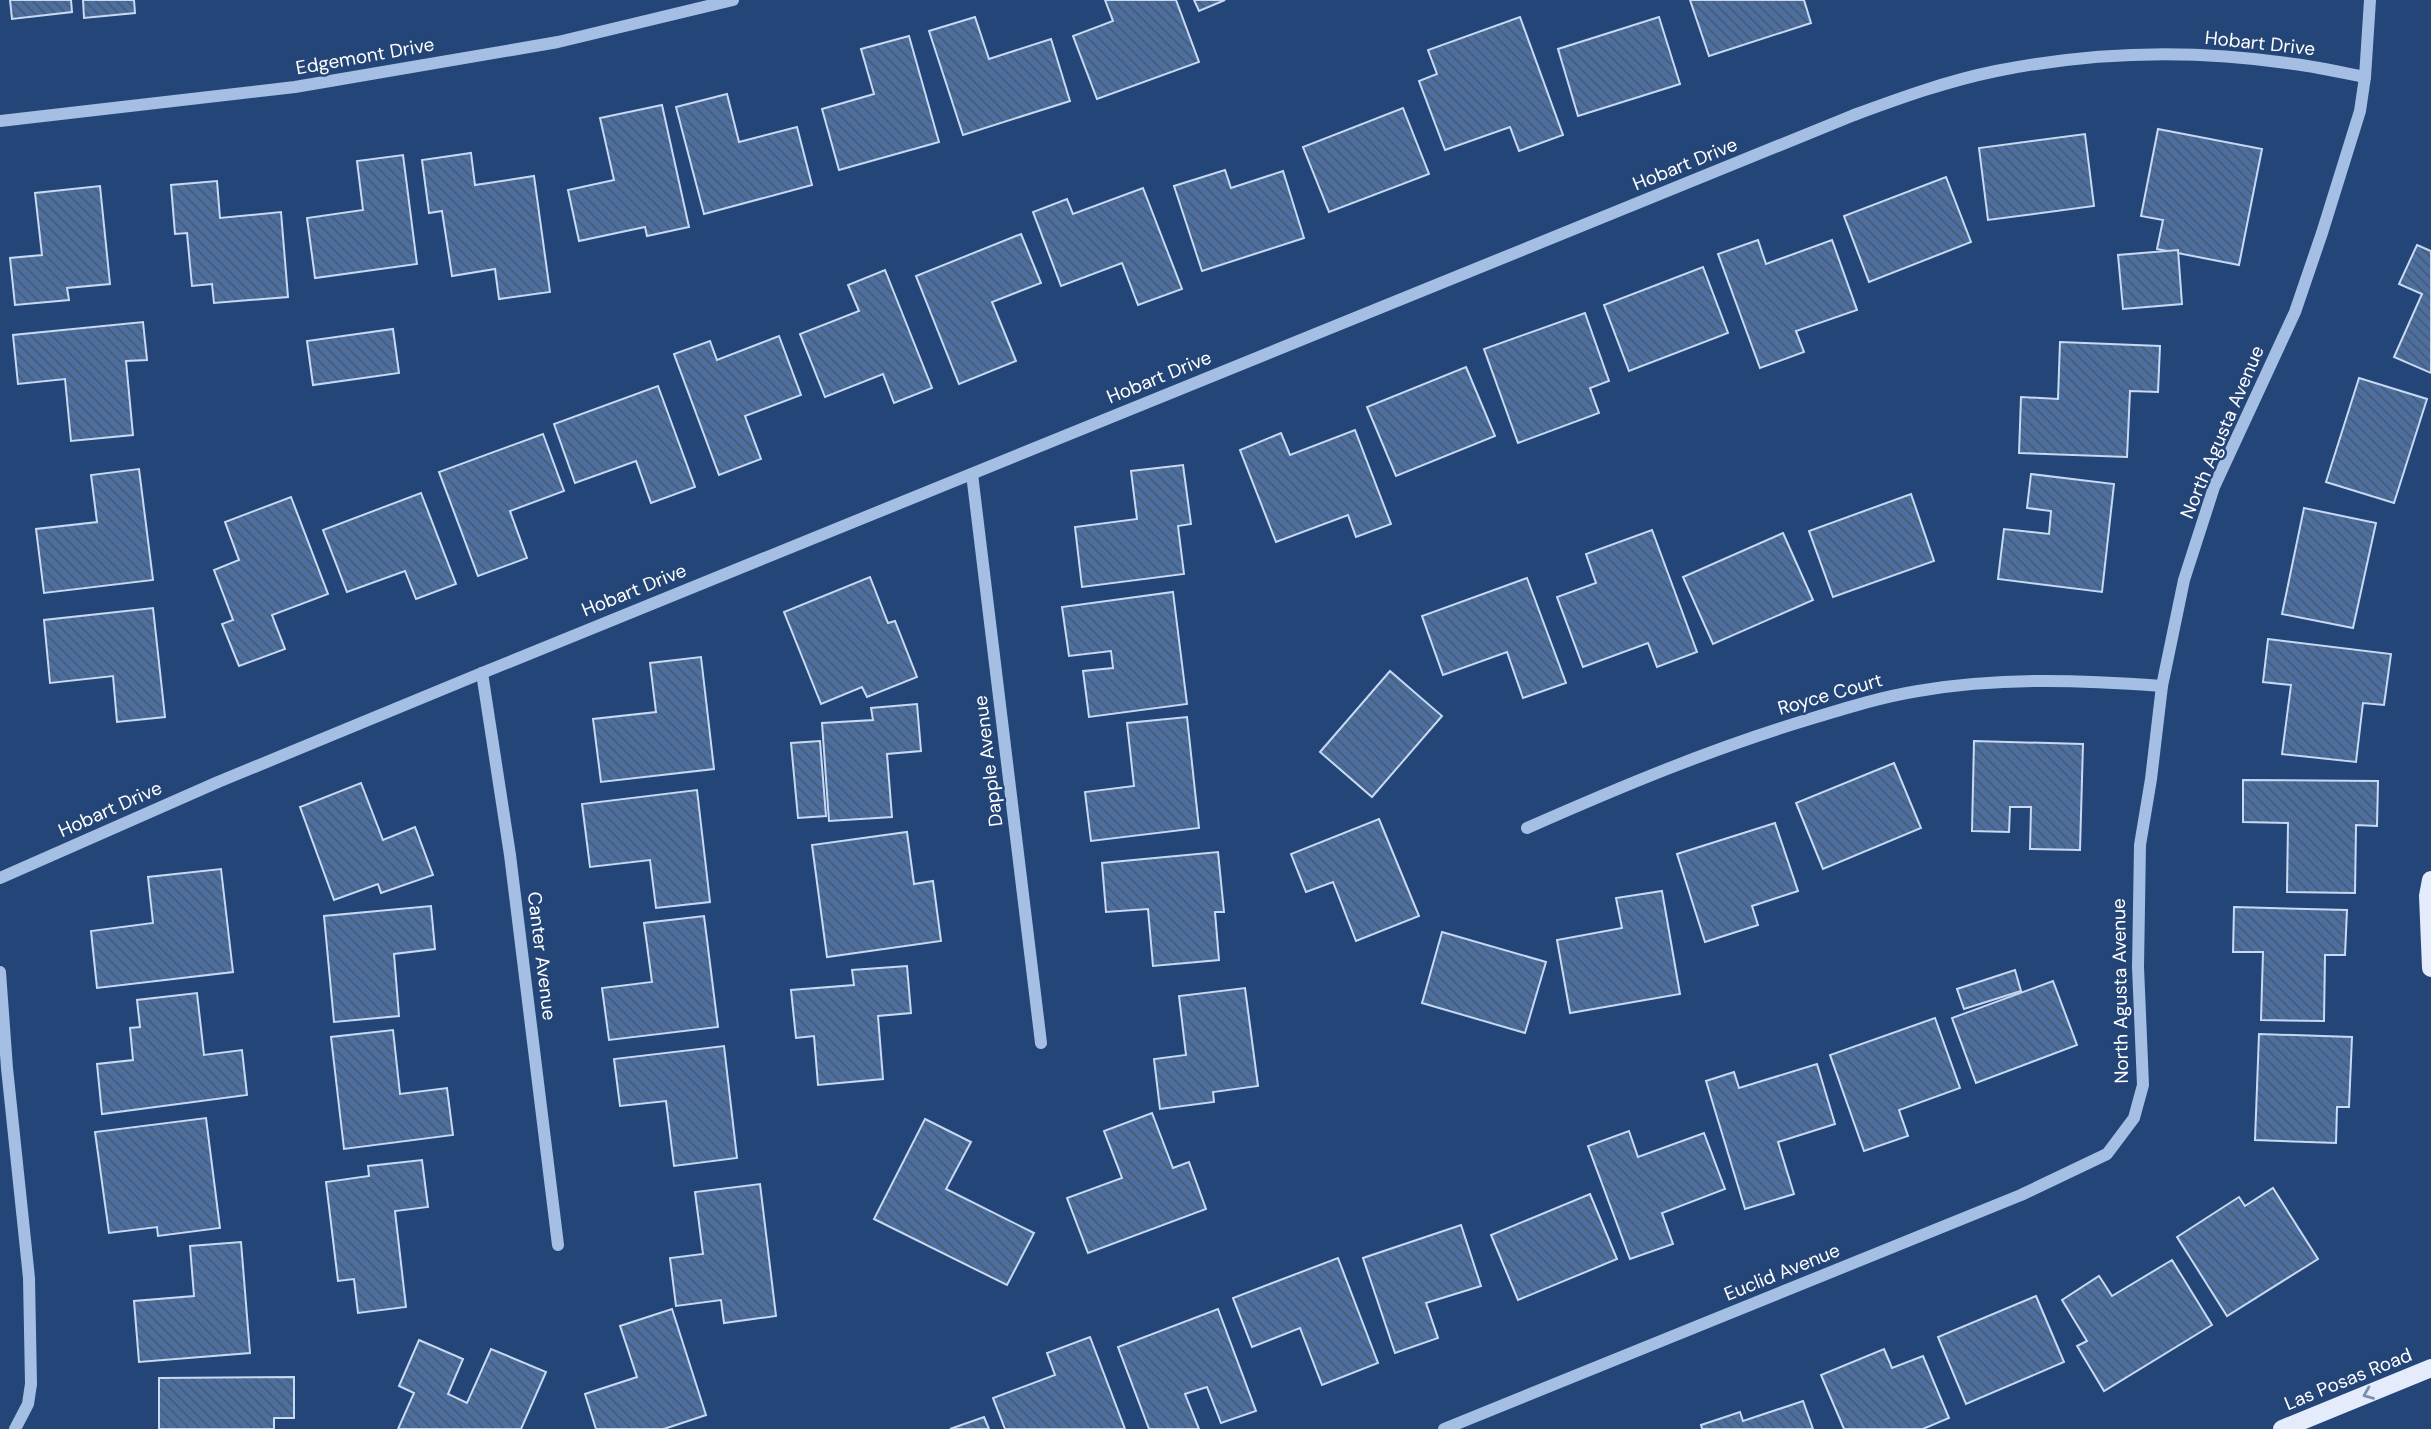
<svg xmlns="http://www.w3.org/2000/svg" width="2431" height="1429" viewBox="0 0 2431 1429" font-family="'DM Sans',sans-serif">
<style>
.building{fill:url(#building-back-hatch);stroke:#c7d9f3;stroke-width:2}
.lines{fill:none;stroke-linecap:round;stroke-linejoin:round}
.minor{stroke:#a5bee3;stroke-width:12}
.major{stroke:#e4ecfc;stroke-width:18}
.oneway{stroke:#7a90b3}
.labels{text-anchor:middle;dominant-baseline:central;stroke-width:5;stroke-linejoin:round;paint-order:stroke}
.street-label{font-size:19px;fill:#fff;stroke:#244577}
</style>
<defs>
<pattern id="building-back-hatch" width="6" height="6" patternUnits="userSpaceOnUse" patternTransform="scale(1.75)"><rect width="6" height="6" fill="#4c6fa1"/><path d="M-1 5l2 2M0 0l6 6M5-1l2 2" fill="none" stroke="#4c5a6e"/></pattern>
</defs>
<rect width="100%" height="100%" fill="#244577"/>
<!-- building -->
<g class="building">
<path d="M 10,0 L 71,0 L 72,12 L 12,19 Z"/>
<path d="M 83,0 L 134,0 L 135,13 L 84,18 Z"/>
<path d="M 1105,0 L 1176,0 L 1199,62 L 1097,99 L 1073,36 L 1113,21 Z"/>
<path d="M 1194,0 L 1225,0 L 1199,11 Z"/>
<path d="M 1690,0 L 1804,0 L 1811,23 L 1709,56 Z"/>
<path d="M 975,17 L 989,59 L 1051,39 L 1070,101 L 963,135 L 929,31 Z"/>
<path d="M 1520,17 L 1563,135 L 1519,151 L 1510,127 L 1445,150 L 1419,81 L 1437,74 L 1428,50 Z"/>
<path d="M 1659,17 L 1680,84 L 1578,116 L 1558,49 Z"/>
<path d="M 909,36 L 939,142 L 839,170 L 822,109 L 874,94 L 861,49 Z"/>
<path d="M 727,94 L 739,142 L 797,127 L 812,185 L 704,214 L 676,107 Z"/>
<path d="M 662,105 L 689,227 L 647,236 L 645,227 L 579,241 L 568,190 L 614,180 L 600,118 Z"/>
<path d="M 1403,108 L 1429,174 L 1329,212 L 1303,147 Z"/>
<path d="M 2158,129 L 2262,149 L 2239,265 L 2157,249 L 2163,220 L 2141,216 Z"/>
<path d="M 2085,134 L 2094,206 L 1988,220 L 1979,148 Z"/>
<path d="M 471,153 L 475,185 L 534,176 L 550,292 L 499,299 L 495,269 L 452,276 L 442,211 L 429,213 L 422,160 Z"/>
<path d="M 403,155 L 417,264 L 315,278 L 307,218 L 363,210 L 357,161 Z"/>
<path d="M 1225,170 L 1231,188 L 1283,171 L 1304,238 L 1202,271 L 1174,186 Z"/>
<path d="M 1946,177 L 1971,242 L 1869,282 L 1844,216 Z"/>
<path d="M 217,181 L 220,218 L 281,212 L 288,297 L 214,303 L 212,284 L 192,286 L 187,233 L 175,234 L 171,185 Z"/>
<path d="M 100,186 L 110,284 L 67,288 L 69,300 L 15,305 L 10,258 L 42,255 L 35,193 Z"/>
<path d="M 1143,188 L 1182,289 L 1138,305 L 1122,263 L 1061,286 L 1033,212 L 1067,199 L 1073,214 Z"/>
<path d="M 1021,234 L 1041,283 L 992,302 L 1016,361 L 959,384 L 916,276 Z"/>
<path d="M 1758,240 L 1766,264 L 1832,240 L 1857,310 L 1796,331 L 1804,352 L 1760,368 L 1718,254 Z"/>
<path d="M 2417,245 L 2431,251 L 2431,373 L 2394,357 L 2422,294 L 2399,284 Z"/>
<path d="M 2178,250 L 2182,304 L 2123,309 L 2118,255 Z"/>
<path d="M 1703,267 L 1728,333 L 1629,371 L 1604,305 Z"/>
<path d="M 885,270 L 932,388 L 894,403 L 883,374 L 825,397 L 800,334 L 859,311 L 848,285 Z"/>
<path d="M 1585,313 L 1609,381 L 1590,388 L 1599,413 L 1518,443 L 1484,349 Z"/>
<path d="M 143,322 L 147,360 L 126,361 L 133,435 L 71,441 L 65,379 L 18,384 L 13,335 Z"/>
<path d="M 393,329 L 399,373 L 313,385 L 307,341 Z"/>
<path d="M 779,336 L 801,395 L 745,416 L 761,459 L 719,475 L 674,354 L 710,341 L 717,360 Z"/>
<path d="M 2060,342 L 2160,346 L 2158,392 L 2130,391 L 2127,457 L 2019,453 L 2021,397 L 2058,399 Z"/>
<path d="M 1466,367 L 1495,436 L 1396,476 L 1367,407 Z"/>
<path d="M 2359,378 L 2427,399 L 2394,503 L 2326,482 Z"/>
<path d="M 658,386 L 695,487 L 651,503 L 636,461 L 575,483 L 554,424 Z"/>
<path d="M 1355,430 L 1391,524 L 1356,537 L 1348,515 L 1276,542 L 1240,450 L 1281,433 L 1290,455 Z"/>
<path d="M 543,434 L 564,491 L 510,511 L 527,558 L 478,576 L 439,472 Z"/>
<path d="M 1183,465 L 1191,524 L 1178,526 L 1184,574 L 1082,587 L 1075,527 L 1137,519 L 1131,471 Z"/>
<path d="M 139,469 L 153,580 L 44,593 L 36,529 L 97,522 L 91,475 Z"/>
<path d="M 2031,474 L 2114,484 L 2102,592 L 1998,579 L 2004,529 L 2049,534 L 2051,511 L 2027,508 Z"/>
<path d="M 421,493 L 456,584 L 416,599 L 405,571 L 347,592 L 323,530 Z"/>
<path d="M 1911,494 L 1934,561 L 1833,597 L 1809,531 Z"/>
<path d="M 291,497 L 328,594 L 272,615 L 285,649 L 239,666 L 222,624 L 233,620 L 214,570 L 239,560 L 225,522 Z"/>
<path d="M 2304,508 L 2376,523 L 2353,628 L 2282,614 Z"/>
<path d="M 1652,530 L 1697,652 L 1657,667 L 1648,643 L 1583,667 L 1557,597 L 1596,583 L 1586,554 Z"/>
<path d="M 1783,533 L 1813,600 L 1713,644 L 1683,577 Z"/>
<path d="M 870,577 L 888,623 L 895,621 L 917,677 L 867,697 L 862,687 L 821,704 L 784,612 Z"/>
<path d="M 1527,578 L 1566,683 L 1523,698 L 1507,652 L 1443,675 L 1422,616 Z"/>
<path d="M 1173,592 L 1187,704 L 1089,717 L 1083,671 L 1113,668 L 1111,651 L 1069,656 L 1062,607 Z"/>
<path d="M 153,608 L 165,717 L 117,722 L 113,676 L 50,683 L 44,620 Z"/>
<path d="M 2268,639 L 2391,654 L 2384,705 L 2363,703 L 2356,762 L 2282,754 L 2291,685 L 2263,682 Z"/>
<path d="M 701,657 L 714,769 L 601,782 L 593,719 L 656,712 L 650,663 Z"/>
<path d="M 1390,671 L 1442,716 L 1372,797 L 1320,752 Z"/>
<path d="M 917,704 L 921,751 L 887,754 L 892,817 L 829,821 L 822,723 L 873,720 L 871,708 Z"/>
<path d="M 1187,717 L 1199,828 L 1091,841 L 1085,792 L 1134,786 L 1127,723 Z"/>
<path d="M 820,741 L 826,816 L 798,818 L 791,743 Z"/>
<path d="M 1974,741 L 2083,744 L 2080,850 L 2030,849 L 2031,807 L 2010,807 L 2009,832 L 1972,831 Z"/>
<path d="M 1894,763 L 1921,828 L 1823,869 L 1796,803 Z"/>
<path d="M 2243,780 L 2378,781 L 2377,826 L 2356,825 L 2355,893 L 2287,892 L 2288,823 L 2243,822 Z"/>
<path d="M 361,783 L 383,840 L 415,827 L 433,875 L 381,893 L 378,884 L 334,900 L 300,807 Z"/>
<path d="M 697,790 L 710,902 L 656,908 L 650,860 L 590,867 L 582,804 Z"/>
<path d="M 1379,819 L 1419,916 L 1356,941 L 1333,882 L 1306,892 L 1291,854 Z"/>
<path d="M 1775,823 L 1798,891 L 1752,906 L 1758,925 L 1705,942 L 1677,854 Z"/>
<path d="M 907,832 L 914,884 L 933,881 L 941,941 L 827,957 L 812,845 Z"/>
<path d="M 1218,852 L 1224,912 L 1215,912 L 1219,960 L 1153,966 L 1148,909 L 1106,912 L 1102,863 Z"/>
<path d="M 221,869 L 233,972 L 97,988 L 91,931 L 153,923 L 148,877 Z"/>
<path d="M 1662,891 L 1680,994 L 1570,1013 L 1557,940 L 1622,928 L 1616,898 Z"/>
<path d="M 431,906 L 435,949 L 394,954 L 399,1016 L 334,1022 L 324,916 Z"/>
<path d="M 2234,907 L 2347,910 L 2345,955 L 2325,955 L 2324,1021 L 2261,1020 L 2263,952 L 2233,952 Z"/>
<path d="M 704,916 L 718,1027 L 609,1040 L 602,988 L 652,982 L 644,923 Z"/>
<path d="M 1442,932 L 1546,962 L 1525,1033 L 1422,1003 Z"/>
<path d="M 907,966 L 911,1013 L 878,1016 L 883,1079 L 818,1085 L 814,1036 L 796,1038 L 791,990 L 854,985 L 852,970 Z"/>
<path d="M 2015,970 L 2021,991 L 1964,1009 L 1957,989 Z"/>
<path d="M 2053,981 L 2077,1045 L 1976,1083 L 1952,1018 Z"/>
<path d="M 1245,988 L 1258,1086 L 1213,1092 L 1214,1102 L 1160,1109 L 1154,1059 L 1186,1055 L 1179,996 Z"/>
<path d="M 197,993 L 204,1055 L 242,1050 L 247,1095 L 102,1114 L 97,1064 L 133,1060 L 130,1028 L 140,1027 L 137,1000 Z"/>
<path d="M 1935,1018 L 1960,1088 L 1899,1110 L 1908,1136 L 1864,1151 L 1830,1055 Z"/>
<path d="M 393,1030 L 400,1094 L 447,1088 L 453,1135 L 344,1149 L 331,1037 Z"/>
<path d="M 2259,1034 L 2352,1037 L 2349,1107 L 2337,1107 L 2336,1143 L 2255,1140 Z"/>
<path d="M 724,1046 L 737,1158 L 674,1166 L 666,1101 L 620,1106 L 614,1059 Z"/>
<path d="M 1817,1064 L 1835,1124 L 1778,1142 L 1794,1194 L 1745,1209 L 1706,1081 L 1734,1072 L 1739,1088 Z"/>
<path d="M 1152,1113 L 1173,1168 L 1189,1162 L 1206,1209 L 1088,1253 L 1067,1198 L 1122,1178 L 1104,1131 Z"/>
<path d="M 206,1118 L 220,1228 L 158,1236 L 157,1227 L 109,1233 L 95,1132 Z"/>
<path d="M 925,1119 L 971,1142 L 946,1189 L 1034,1233 L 1007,1285 L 874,1219 Z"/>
<path d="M 1629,1131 L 1638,1157 L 1704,1133 L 1725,1189 L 1662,1213 L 1673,1244 L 1630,1259 L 1588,1146 Z"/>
<path d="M 422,1160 L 428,1207 L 395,1211 L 406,1307 L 358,1313 L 354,1279 L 338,1281 L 326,1182 L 369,1176 L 368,1166 Z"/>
<path d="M 760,1184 L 776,1316 L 724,1323 L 721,1300 L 676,1306 L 670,1258 L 703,1254 L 695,1192 Z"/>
<path d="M 2273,1188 L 2318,1259 L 2227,1316 L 2177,1237 L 2239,1197 L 2245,1206 Z"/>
<path d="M 1590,1194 L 1617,1259 L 1518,1300 L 1491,1235 Z"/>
<path d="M 1461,1225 L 1481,1286 L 1426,1303 L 1438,1338 L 1395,1353 L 1363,1258 Z"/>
<path d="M 241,1242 L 250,1353 L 139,1362 L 134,1301 L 194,1296 L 190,1246 Z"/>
<path d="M 1338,1258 L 1378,1363 L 1322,1385 L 1300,1328 L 1252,1347 L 1233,1298 Z"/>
<path d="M 2172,1260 L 2212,1325 L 2104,1391 L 2077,1346 L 2087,1341 L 2062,1300 L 2099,1276 L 2112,1296 Z"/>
<path d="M 2036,1296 L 2064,1362 L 1966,1404 L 1938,1337 Z"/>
<path d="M 672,1309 L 706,1415 L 664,1429 L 596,1429 L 585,1394 L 637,1377 L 620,1326 Z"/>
<path d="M 1218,1309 L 1256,1411 L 1221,1423 L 1207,1387 L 1185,1394 L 1199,1429 L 1149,1429 L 1118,1347 Z"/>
<path d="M 1090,1337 L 1125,1429 L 1005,1429 L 993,1398 L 1055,1375 L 1047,1353 Z"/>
<path d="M 419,1340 L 463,1359 L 448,1394 L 467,1403 L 491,1349 L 546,1372 L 521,1429 L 398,1429 L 414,1393 L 399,1386 Z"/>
<path d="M 1884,1349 L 1892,1368 L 1923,1356 L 1949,1418 L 1923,1429 L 1844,1429 L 1821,1375 Z"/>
<path d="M 294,1377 L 294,1418 L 274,1418 L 274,1429 L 159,1429 L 159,1378 Z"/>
<path d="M 1803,1401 L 1813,1429 L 1702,1429 L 1701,1425 L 1740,1412 L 1743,1421 Z"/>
<path d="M 984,1417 L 989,1429 L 950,1429 Z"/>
</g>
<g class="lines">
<!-- minor -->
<g class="minor">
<path d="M 0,121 L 295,87 L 558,42 L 733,0"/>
<path d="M 972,474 L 1041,1043"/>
<path d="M 482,673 L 510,855 L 558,1245"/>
<path d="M 1527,828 C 1620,787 1713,748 1810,719 C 1846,708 1881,697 1918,691 C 1999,677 2080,680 2162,686"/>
<path d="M 0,878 L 218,782 L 482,673 L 1854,115 C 1900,98 1947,81 1996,71 C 2091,52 2190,49 2287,63 C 2313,66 2339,72 2365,77"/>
<path d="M 0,972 L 7,1068 L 29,1278 L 31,1384 L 28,1404 L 15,1429"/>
<path d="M 1444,1429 L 2021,1195 L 2107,1154 L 2134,1118 L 2143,1085 L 2138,967 L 2140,845 L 2151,779 L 2162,686 L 2184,580 L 2214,487 L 2295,312 L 2322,233 L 2360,111 L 2365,77 L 2370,0"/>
</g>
<!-- major -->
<g class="major">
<path d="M 2431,880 L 2428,896 L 2431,968"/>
<path d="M 2282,1429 L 2431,1368"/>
</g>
</g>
<!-- one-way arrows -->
<defs><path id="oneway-chevron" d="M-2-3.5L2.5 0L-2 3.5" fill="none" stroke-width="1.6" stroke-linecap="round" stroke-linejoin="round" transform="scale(1.75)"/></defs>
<use class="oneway" href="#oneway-chevron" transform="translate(2368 1394) rotate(158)"/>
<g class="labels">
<!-- street labels -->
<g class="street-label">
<text transform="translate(2260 43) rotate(6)">Hobart Drive</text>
<text transform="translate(365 56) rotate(-10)">Edgemont Drive</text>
<text transform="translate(1685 164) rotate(-22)">Hobart Drive</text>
<text transform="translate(1159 377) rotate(-22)">Hobart Drive</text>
<text transform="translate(2222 432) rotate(-67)">North Agusta Avenue</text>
<text transform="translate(634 590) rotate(-22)">Hobart Drive</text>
<text transform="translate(1830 694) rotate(-16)">Royce Court</text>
<text transform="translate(988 761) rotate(-97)">Dapple Avenue</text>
<text transform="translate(110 809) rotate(-24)">Hobart Drive</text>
<text transform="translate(542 956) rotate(83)">Canter Avenue</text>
<text transform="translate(2120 991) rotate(-91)">North Agusta Avenue</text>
<text transform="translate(1782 1272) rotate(-22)">Euclid Avenue</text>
<text transform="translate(2348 1379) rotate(-22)">Las Posas Road</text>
</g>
</g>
</svg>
